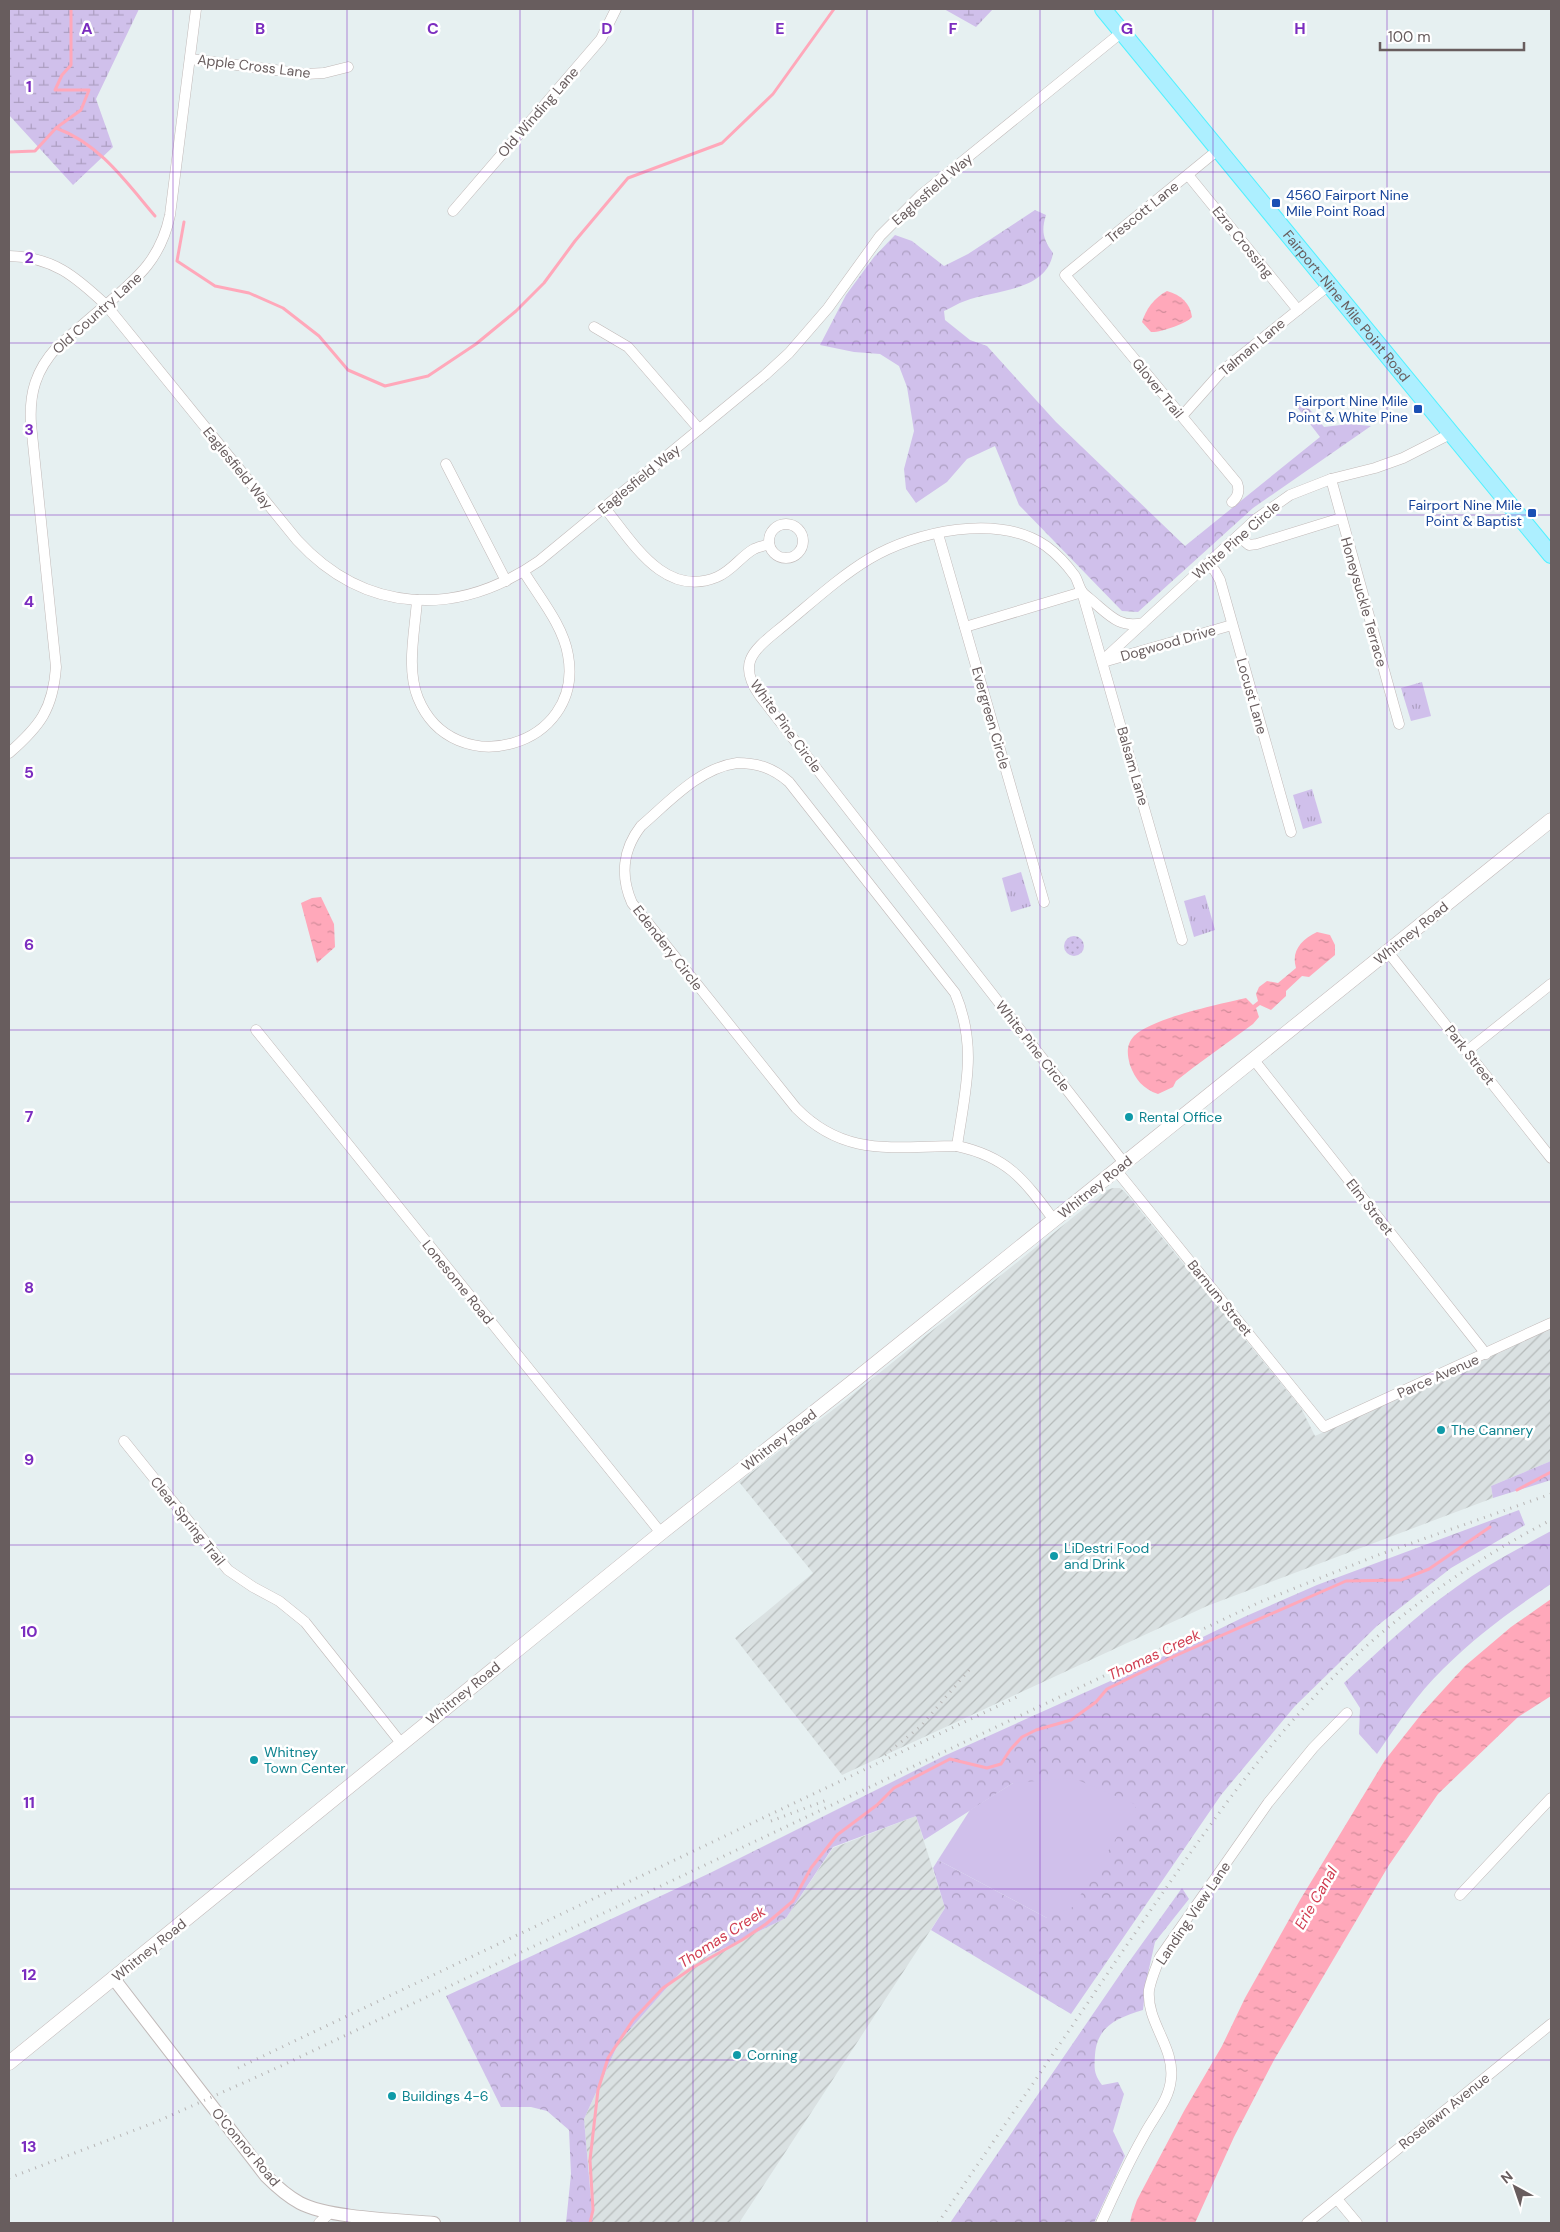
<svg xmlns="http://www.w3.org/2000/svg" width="1560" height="2232" viewBox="0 0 1560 2232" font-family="'DM Sans',sans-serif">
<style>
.industrial{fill:url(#industrial-furrows)}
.grass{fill:url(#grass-tufts)}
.forest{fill:url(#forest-crowns)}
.wetland{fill:url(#wetland-marsh)}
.park{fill:url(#park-dots)}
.garden{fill:#d0c0eb}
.water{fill:url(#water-ripples)}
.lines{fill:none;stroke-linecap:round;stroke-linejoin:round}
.stream{stroke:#ffa8ba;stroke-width:3}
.minor-casing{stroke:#c1b9b8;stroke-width:11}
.tertiary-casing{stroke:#c1b9b8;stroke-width:14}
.secondary-casing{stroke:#c3b9b9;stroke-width:15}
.primary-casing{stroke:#51f1ff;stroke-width:18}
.minor{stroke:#fff;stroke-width:10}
.tertiary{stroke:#fff;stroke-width:12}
.secondary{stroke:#fff;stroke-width:14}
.primary{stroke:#adefff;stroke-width:16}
.rail{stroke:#b7b5b5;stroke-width:3;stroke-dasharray:1 6;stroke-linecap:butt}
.grid{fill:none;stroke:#7b2cbf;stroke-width:1;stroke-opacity:0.55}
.transit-dot{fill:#1a4fb4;stroke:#fff;stroke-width:2}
.culture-dot{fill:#0f9aa8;stroke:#fff;stroke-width:2}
.labels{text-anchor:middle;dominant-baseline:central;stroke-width:5;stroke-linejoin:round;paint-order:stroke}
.street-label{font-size:14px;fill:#685d5e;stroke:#fff}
.transit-label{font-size:14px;fill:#164399;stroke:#fff;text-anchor:end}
.culture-label{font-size:14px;fill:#0d838f;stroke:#fff;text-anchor:start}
.water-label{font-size:15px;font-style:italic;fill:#d03d50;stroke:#fff}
.grid-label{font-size:16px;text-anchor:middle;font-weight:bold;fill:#7b2cbf;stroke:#fff;stroke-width:5;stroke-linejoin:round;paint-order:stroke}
</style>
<defs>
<pattern id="industrial-furrows" width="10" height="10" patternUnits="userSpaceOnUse" patternTransform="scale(1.25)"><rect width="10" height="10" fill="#dae1e2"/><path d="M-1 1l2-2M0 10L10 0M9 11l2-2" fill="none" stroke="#b5baba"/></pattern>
<pattern id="grass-tufts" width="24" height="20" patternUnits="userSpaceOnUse" patternTransform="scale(1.25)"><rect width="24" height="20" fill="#d0c0eb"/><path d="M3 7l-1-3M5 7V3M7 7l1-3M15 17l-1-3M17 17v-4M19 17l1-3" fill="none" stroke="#ad9fc2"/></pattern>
<pattern id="forest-crowns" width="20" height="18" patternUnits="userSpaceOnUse" patternTransform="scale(1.25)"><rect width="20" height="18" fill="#d0c0eb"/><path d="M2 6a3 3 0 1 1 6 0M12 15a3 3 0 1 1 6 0" fill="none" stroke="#ad9fc2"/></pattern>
<pattern id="wetland-marsh" width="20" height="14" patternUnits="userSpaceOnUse" patternTransform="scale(1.25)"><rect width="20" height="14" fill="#d0c0eb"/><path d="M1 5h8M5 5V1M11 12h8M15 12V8" fill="none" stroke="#ad9fc2"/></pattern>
<pattern id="park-dots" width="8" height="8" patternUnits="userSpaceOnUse" patternTransform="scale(1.25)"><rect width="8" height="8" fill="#d0c0eb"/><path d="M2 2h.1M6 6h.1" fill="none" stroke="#ad9fc2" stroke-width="1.8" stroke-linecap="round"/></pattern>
<pattern id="water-ripples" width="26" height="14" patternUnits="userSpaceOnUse" patternTransform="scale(1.25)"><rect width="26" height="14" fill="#ffa8ba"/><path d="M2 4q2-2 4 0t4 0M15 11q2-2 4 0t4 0" fill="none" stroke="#d28c9a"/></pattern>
</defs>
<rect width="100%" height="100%" fill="#e6f0f1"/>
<!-- industrial -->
<g class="industrial">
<path d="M 1113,1188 L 1120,1188 L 1125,1192 L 1301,1408 L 1315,1436 L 1551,1328 L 1551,1461 L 1491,1486 L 1493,1498 L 1207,1606 L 842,1775 L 735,1638 L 813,1573 L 739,1482 L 847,1399 L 1107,1190 Z"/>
<path d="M 916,1816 L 945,1908 L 739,2223 L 593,2223 L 584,2119 L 619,2042 L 685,1967 L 786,1918 L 833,1848 Z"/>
</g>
<!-- grass -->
<g class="grass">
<path d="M 1422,682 L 1431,716 L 1411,721 L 1401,688 Z"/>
<path d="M 1312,789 L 1322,823 L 1303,829 L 1293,795 Z"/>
<path d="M 1021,872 L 1031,906 L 1011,912 L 1002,878 Z"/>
<path d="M 1205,895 L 1215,930 L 1194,937 L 1184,901 Z"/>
</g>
<!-- forest -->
<g class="forest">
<path d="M 1035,210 L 1046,215 C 1041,231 1043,239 1053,253 C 1047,292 993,290 965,301 C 958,303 951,308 944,311 L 945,320 L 970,340 L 987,346 L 1056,422 L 1185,546 L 1320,437 L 1294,403 L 1300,397 L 1324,427 L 1349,424 L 1371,426 L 1253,508 L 1138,612 L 1122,611 L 1019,505 L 995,446 L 967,459 L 947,482 L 916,503 L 906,489 L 904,469 L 914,431 L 907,387 L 899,366 L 880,354 L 854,352 L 820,345 L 846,295 L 874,257 L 895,235 L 912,241 L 944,266 L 968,254 Z"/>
<path d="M 1551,1461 L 1551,1480 L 1493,1498 L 1491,1486 Z"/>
<path d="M 1519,1510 L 1525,1525 L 1451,1568 L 1377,1626 L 1295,1706 L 1221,1795 L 1071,2014 L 931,1930 L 945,1908 L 933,1868 L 938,1860 L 1047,1918 L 1013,1783 L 924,1840 L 916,1816 L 833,1847 L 786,1918 L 685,1967 L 619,2042 L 584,2119 L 593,2223 L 566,2223 L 571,2174 L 569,2130 L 547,2111 L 531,2107 L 501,2107 L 446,1996 L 710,1873 L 944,1756 L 1137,1669 L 1244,1617 L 1317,1585 Z"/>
<path d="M 1551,1531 L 1551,1584 C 1513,1609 1476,1636 1443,1669 C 1417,1694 1397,1725 1377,1754 L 1359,1734 L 1360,1708 L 1344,1683 C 1380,1650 1415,1616 1455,1588 C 1485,1566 1518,1549 1551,1531 Z"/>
<path d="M 1182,1888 L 1189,1899 L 1155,1942 L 1146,1982 L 1143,2010 C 1117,2018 1097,2026 1095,2055 C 1094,2069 1094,2074 1102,2085 L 1118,2082 L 1124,2094 L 1113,2131 L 1125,2156 L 1094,2223 L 950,2223 L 1121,1973 Z"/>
</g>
<!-- wetland -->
<g class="wetland">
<path d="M 9,9 L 139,9 L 96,99 L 113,147 L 73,185 L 9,115 Z"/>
<path d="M 944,9 L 993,9 L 976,27 Z"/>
</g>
<!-- park -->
<circle class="park" cx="1074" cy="946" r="10"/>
<!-- garden -->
<path class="garden" d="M 1073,1778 L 1137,1805 L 1073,1907 L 1047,1918 L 938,1860 L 970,1810 L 1013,1783 Z"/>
<!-- water -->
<g class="water">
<path d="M 1167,291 C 1181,295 1190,303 1192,317 C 1188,323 1159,333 1151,332 L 1142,322 C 1146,309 1154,298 1167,291 Z"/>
<path d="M 321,897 L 334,924 L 335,947 L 317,963 L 301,903 L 312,898 Z"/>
<path d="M 1317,932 L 1330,935 L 1335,945 L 1335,955 L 1309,977 L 1302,976 L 1286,991 L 1286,996 L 1271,1010 L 1260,1005 L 1256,1008 L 1259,1017 L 1253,1024 L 1194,1067 L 1176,1081 L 1173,1087 L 1158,1094 C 1143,1089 1135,1079 1130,1065 C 1127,1054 1126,1045 1134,1036 C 1152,1018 1220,1004 1246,998 L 1253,1005 L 1258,1001 L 1256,994 L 1259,987 L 1267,981 L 1278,983 L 1296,968 C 1291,951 1301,940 1317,932 Z"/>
<path d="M 1551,1599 L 1551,1696 L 1518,1717 L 1438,1794 L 1389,1865 L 1274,2060 L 1234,2137 L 1195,2223 L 1130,2223 L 1132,2214 L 1137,2200 L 1184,2111 L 1222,2046 L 1245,1998 L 1300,1900 L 1385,1760 L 1423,1712 L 1465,1666 L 1511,1627 Z"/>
</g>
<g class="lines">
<!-- stream -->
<g class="stream">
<path d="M 56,128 C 100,144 126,182 155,216"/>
<path d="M 9,152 L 35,151 L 56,128 L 81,110 L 89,90 L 55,90 L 62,75 L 71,65 L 71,9"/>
<path d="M 184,222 L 177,261 L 215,286 L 249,293 L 283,308 L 319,336 L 348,370 L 385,386 L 428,376 L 476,344 L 516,311 L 544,283 L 575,241 L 628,178 L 722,143 L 773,94 L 834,9"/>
<path d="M 1517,1490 L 1551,1472"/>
<path d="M 590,2223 L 593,2210 L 590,2160 L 598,2090 L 608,2058 L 633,2020 L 663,1988 L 692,1968 L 742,1940 L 766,1924 L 793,1901 L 811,1868 L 837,1835 L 877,1805 L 894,1788 L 950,1759 L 987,1768 L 1001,1764 L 1010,1750 L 1022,1737 L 1036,1730 L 1071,1720 L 1096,1702 L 1107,1689 L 1177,1655 L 1346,1581 L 1401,1580 L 1429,1569 L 1490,1527"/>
</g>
<defs>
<g id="minor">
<path d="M 190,59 L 306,74 L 324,73 L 348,67"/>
<path d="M 1219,149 L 1065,275 L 1237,483 C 1240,491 1238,497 1232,502"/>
<path d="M 1188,175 L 1298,310"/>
<path d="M 453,211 L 601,39 L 616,9"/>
<path d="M 9,256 C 53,257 75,276 106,305 L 297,540 C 365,614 457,618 539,561 L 765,375 L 789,353 L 828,308 L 880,236 L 921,195 L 1122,32"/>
<path d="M 594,327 L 628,347 L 699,429"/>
<path d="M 1182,416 L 1222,371 L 1329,285"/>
<path d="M 446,464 L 506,581"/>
<path d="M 1331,479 L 1399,724"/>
<path d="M 604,507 C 632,541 664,599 717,577 C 732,571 741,556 754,549 C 758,547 764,546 769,544"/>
<circle cx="786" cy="541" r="17"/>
<path d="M 938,534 L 1044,902"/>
<path d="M 1238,536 L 1249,545 L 1257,544 L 1341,518"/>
<path d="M 1208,564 L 1215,571 L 1220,580 L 1291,832"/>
<path d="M 417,600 C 415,631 406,668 418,698 C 453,784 585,747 568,655 C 563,625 539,597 524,572"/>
<path d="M 965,627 L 1082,592 L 1182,940"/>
<path d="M 1103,660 L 1142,624"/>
<path d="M 1103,662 L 1232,625"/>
<path d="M 9,753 C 40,726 53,709 56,667 L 31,424 C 29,393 36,370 57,347 C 73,333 90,318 107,304 C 139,277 161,258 170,215 L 196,9"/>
<path d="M 737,763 C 758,763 773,768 789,782 L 955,993 C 978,1047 965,1091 957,1146 C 894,1146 845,1158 796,1108 L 632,903 C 620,876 623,849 641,826 C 669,802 699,768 737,763 Z"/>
<path d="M 1388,952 L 1551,1158"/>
<path d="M 256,1030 L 661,1533"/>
<path d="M 1467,1051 L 1551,984"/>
<path d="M 1254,1060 L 1486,1354"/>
<path d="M 957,1146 C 1008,1157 1024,1180 1054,1220"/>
<path d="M 1124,1163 L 760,696 C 738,665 751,652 777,631 C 807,607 836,579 869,559 C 916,531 998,513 1046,546 C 1057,554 1067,565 1075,576 C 1078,581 1079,588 1083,593 C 1087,597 1093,601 1097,605 C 1112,618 1122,628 1143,623 L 1256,519 L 1290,495 L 1331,479 L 1375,468 L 1403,458 L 1452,433"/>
<path d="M 1116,1170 L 1324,1427 L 1551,1323"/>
<path d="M 124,1441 L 228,1570 L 253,1587 L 279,1601 L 305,1622 L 401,1743"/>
<path d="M 1460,1895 L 1551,1798"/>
<path d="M 1337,2199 L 1357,2223"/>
<path d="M 319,2223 L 331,2212"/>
<path d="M 1101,2223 C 1114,2194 1127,2165 1143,2137 C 1153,2117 1169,2101 1171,2079 C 1175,2047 1146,2022 1149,1990 C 1151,1979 1156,1968 1160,1957 L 1268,1803 L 1313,1748 L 1347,1713"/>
<path d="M 1307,2223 L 1551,2024"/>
</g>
<path id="tertiary" d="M 114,1979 L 266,2176 C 276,2186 287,2196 300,2203 C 328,2218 400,2220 434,2223"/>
<path id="secondary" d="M 9,2063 L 661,1533 L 855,1380 L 1551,820"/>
<g id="primary">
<path id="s1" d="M 1103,9 L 1551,555"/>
</g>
</defs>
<!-- minor casing -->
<use href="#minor" class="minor-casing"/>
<!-- tertiary casing -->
<use href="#tertiary" class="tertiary-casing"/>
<!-- secondary casing -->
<use href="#secondary" class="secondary-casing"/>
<!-- primary casing -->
<use href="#primary" class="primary-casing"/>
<!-- minor -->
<use href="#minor" class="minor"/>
<!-- tertiary -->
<use href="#tertiary" class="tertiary"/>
<!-- secondary -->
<use href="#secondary" class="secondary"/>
<!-- primary -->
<use href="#primary" class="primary"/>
<!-- rail -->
<g class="rail">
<path d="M 885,1755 L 921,1726 L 969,1670"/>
<path d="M 771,1821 L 827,1800"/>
<path d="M 238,2068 L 1019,1696"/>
<path d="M 9,2178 L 156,2122 L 281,2066 L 1260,1602 L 1378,1555 L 1551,1494"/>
<path d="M 938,2223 C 999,2133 1061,2043 1122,1952 C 1183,1864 1242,1773 1316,1695 C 1384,1623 1464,1565 1551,1520"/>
</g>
</g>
<!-- grid -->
<path class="grid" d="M 173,9 L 173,2223M 347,9 L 347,2223M 520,9 L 520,2223M 693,9 L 693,2223M 867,9 L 867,2223M 1040,9 L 1040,2223M 1213,9 L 1213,2223M 1387,9 L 1387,2223M 9,172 L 1551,172M 9,343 L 1551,343M 9,515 L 1551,515M 9,687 L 1551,687M 9,858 L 1551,858M 9,1030 L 1551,1030M 9,1202 L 1551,1202M 9,1374 L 1551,1374M 9,1545 L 1551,1545M 9,1717 L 1551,1717M 9,1889 L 1551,1889M 9,2060 L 1551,2060"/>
<!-- markers -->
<g class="transit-dot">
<rect x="1271" y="198" width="10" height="10" rx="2.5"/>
<rect x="1413" y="404" width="10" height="10" rx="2.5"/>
<rect x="1527" y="508" width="10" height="10" rx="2.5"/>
</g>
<g class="culture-dot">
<circle cx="1129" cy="1117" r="5"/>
<circle cx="1441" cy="1430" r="5"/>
<circle cx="1054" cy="1556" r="5"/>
<circle cx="254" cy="1760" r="5"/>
<circle cx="737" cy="2055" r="5"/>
<circle cx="392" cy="2096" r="5"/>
</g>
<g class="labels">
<!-- street labels -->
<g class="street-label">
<text transform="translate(254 66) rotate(7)">Apple Cross Lane</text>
<text transform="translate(538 112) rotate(-49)">Old Winding Lane</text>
<text transform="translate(932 189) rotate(-41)">Eaglesfield Way</text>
<text transform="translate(1142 212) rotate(-39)">Trescott Lane</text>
<text transform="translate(1243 242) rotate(51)">Ezra Crossing</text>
<text stroke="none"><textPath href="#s1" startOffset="384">Fairport-Nine Mile Point Road</textPath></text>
<text transform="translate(97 313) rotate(-42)">Old Country Lane</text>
<text transform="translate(1252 347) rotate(-40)">Talman Lane</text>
<text transform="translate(1158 388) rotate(51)">Glover Trail</text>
<text transform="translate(238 468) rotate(51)">Eaglesfield Way</text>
<text transform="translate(639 479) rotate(-39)">Eaglesfield Way</text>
<text transform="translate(1236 540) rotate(-41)">White Pine Circle</text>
<text transform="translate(1364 602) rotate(74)">Honeysuckle Terrace</text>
<text transform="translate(1168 643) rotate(-16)">Dogwood Drive</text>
<text transform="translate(1252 696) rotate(74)">Locust Lane</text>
<text transform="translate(991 718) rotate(74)">Evergreen Circle</text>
<text transform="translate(786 726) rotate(54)">White Pine Circle</text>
<text transform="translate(1133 766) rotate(74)">Balsam Lane</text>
<text transform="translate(1411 933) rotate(-39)">Whitney Road</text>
<text transform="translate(668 948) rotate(52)">Edendery Circle</text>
<text transform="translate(1033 1046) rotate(52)">White Pine Circle</text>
<text transform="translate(1470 1055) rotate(52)">Park Street</text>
<text transform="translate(1095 1187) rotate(-39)">Whitney Road</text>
<text transform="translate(1370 1207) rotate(52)">Elm Street</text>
<text transform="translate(458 1282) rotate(51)">Lonesome Road</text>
<text transform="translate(1220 1298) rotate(51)">Barnum Street</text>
<text transform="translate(1438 1376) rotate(-24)">Parce Avenue</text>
<text transform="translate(779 1440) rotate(-38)">Whitney Road</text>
<text transform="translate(188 1521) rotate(51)">Clear Spring Trail</text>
<text transform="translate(463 1693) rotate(-39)">Whitney Road</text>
<text transform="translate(1193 1913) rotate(-56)">Landing View Lane</text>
<text transform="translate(149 1950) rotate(-39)">Whitney Road</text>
<text transform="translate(1444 2111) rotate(-39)">Roselawn Avenue</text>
<text transform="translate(246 2147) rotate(50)">O'Connor Road</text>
</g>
<!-- transit labels -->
<g class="transit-label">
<text x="1286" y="195" text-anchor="start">4560 Fairport Nine<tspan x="1286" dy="16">Mile Point Road</tspan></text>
<text x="1408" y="401">Fairport Nine Mile<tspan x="1408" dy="16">Point &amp; White Pine</tspan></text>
<text x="1522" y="505">Fairport Nine Mile<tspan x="1522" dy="16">Point &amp; Baptist</tspan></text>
</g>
<!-- culture labels -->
<g class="culture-label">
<text x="1139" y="1117">Rental Office</text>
<text x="1451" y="1430">The Cannery</text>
<text x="1064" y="1548">LiDestri Food<tspan x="1064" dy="16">and Drink</tspan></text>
<text x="264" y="1752">Whitney<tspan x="264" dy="16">Town Center</tspan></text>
<text x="747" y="2055">Corning</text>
<text x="402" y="2096">Buildings 4-6</text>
</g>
<!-- water labels -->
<g class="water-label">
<text transform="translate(1154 1655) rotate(-25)">Thomas Creek</text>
<text transform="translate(1316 1898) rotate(-60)">Erie Canal</text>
<text transform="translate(722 1937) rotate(-33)">Thomas Creek</text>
</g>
</g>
<g class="grid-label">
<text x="87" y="34">A</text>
<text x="260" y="34">B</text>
<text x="433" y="34">C</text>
<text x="607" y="34">D</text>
<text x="780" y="34">E</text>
<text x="953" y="34">F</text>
<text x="1127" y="34">G</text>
<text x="1300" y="34">H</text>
<text x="29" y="92">1</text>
<text x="29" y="263">2</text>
<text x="29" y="435">3</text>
<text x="29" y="607">4</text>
<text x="29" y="778">5</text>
<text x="29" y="950">6</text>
<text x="29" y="1122">7</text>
<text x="29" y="1293">8</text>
<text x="29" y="1465">9</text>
<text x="29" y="1637">10</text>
<text x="29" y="1808">11</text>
<text x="29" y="1980">12</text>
<text x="29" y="2152">13</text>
</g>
<!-- border -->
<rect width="1560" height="2232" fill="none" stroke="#685d5e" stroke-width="20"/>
<!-- north arrow -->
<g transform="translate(1515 2187) rotate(320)" stroke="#ffffff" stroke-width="4" paint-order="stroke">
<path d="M0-4L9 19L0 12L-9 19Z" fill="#685d5e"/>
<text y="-8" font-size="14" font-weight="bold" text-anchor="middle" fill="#685d5e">N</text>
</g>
<!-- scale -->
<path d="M1380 42v8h144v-8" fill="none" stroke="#685d5e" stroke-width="2.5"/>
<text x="1388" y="42" font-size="15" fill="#685d5e" stroke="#ffffff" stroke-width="4" paint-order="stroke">100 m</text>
</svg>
